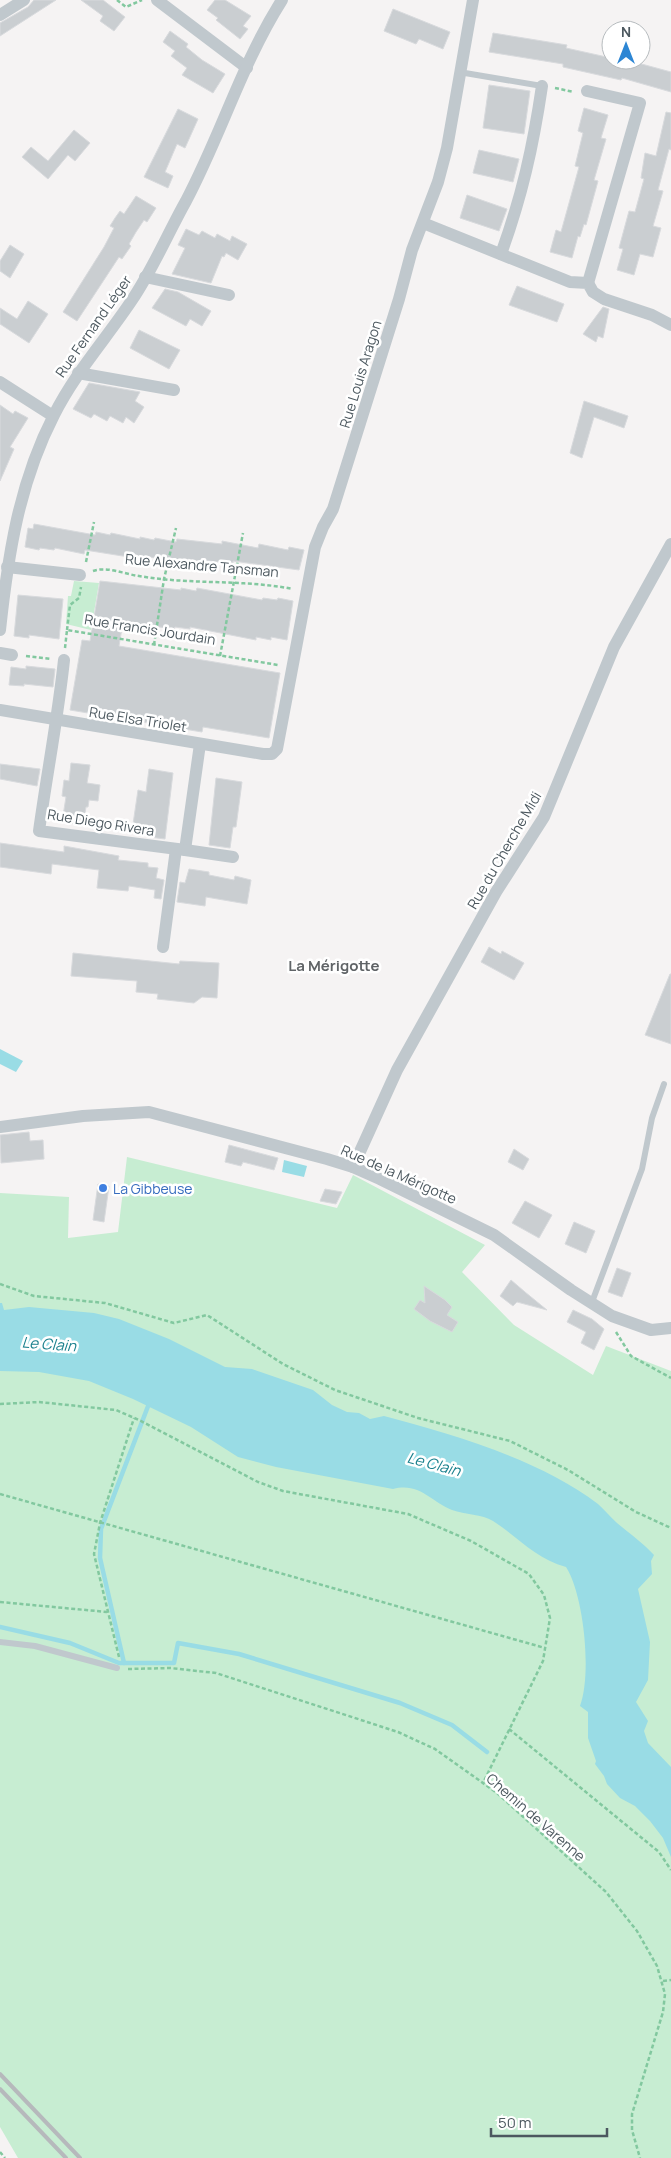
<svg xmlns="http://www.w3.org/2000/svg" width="671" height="2158" viewBox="0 0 671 2158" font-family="Manrope,sans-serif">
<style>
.green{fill:#c7edd2}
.water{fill:#99dce5}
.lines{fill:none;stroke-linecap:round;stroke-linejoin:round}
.stream{stroke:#99dce5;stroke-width:4.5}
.building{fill:#caced1;stroke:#d8dadd}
.path{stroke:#82c89f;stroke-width:2.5;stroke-dasharray:4 2.5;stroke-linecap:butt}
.service{stroke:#c0c8cd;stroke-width:6}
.minor{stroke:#c0c8cd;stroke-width:12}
.rail{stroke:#b6b9bc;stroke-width:4}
.shop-dot{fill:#3f7fe0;stroke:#fff;stroke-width:2}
.labels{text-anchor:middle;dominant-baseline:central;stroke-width:5;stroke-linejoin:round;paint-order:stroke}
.street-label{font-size:14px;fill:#4c585f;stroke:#fff}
.shop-label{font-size:14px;fill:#366cbe;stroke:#fff;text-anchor:start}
.neighbourhood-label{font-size:15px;font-weight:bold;fill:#606467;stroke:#fff}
.water-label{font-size:15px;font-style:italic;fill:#1a808d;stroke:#fff}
</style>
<rect width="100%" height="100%" fill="#f5f3f3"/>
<!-- green -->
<g class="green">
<path d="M 74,581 L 99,583 L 91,630 L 66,624 L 68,596 L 71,596 Z"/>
<path d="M 127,1157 L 337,1208 L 353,1175 L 485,1245 L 462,1272 L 514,1325 L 593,1375 L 606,1346 L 671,1371 L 671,2158 L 18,2158 L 0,2127 L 0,1193 L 69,1197 L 68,1238 L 118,1232 Z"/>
</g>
<!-- water -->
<g class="water">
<path d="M 0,1049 L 23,1061 L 16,1072 L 0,1064 Z"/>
<path d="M 284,1160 L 307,1166 L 304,1177 L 282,1172 Z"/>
<path d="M 0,1303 L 2,1303 L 4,1310 L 29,1307 L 94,1313 L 119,1319 L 169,1339 L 225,1367 L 252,1369 L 313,1390 L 332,1405 L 347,1412 L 359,1413 L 370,1419 L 384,1416 C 453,1434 540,1460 598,1504 C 605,1510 610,1517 617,1523 C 630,1534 642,1542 654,1555 L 651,1561 L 652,1574 L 638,1589 L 650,1642 L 648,1680 L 636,1702 L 648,1721 L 644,1731 L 648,1743 L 671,1767 L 671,1857 L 663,1838 L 650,1821 L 635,1806 L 620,1798 L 607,1784 L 604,1776 L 595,1764 L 596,1761 L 588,1738 L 588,1712 L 580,1706 C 592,1674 584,1595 566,1567 C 536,1559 518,1537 493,1521 C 482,1514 465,1515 452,1510 C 431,1502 420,1482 393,1489 L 276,1467 L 238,1457 L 191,1427 L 133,1399 L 89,1381 L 39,1372 L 0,1371 Z"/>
</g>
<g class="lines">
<!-- stream -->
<g class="stream">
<path d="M 0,1627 L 70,1643 L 119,1663 L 174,1663 L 178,1643 L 239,1654 L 400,1703 L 452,1725 L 487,1752"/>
<path d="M 124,1663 L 100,1558 L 101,1529 L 150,1401"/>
</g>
</g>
<!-- building -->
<g class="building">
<path d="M 34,0 L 56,0 L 0,36 L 0,23 L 28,7 Z"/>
<path d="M 81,0 L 103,0 L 125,17 L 114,31 L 100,21 L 103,16 Z"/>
<path d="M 215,0 L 225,0 L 251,16 L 243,26 L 248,29 L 240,39 L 216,20 L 218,18 L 207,10 Z"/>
<path d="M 393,9 L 450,32 L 443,49 L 419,39 L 416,44 L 384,31 Z"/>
<path d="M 170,31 L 188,44 L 186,47 L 202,60 L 225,74 L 213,93 L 182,75 L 187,68 L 171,56 L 175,51 L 163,42 Z"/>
<path d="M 493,33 L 567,45 L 566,48 L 611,58 L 611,60 L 627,60 L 671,72 L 671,92 L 622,78 L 621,80 L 563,67 L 563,64 L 489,52 Z"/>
<path d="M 489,85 L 530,91 L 524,134 L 483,128 Z"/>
<path d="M 584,108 L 608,115 L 601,138 L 606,139 L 594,180 L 598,181 L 586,225 L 584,224 L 580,237 L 578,236 L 572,258 L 550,252 L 556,230 L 561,232 L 579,167 L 575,166 L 583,133 L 578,131 Z"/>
<path d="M 178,109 L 198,119 L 185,148 L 177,144 L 165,172 L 173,176 L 168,188 L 144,177 Z"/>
<path d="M 666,112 L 671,113 L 671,150 L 669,149 L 658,190 L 663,191 L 653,226 L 661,228 L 653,257 L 640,254 L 634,275 L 617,270 L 623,249 L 619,248 L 629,211 L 635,212 L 644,179 L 641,178 L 645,153 L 656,156 Z"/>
<path d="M 74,130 L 90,143 L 75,161 L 68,155 L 48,179 L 22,157 L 31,147 L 48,161 Z"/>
<path d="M 479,150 L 519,159 L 513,182 L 473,173 Z"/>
<path d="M 467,195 L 507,209 L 499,231 L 460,218 Z"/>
<path d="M 136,196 L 156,208 L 147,222 L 144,220 L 136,232 L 129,244 L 131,246 L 122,259 L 119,257 L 77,321 L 63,312 L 104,247 L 114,228 L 110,226 L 115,218 L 120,211 L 124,214 Z"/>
<path d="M 186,229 L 199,235 L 202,231 L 215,238 L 217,234 L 230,241 L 232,236 L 247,244 L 238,260 L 226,253 L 224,257 L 222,256 L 211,283 L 172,274 L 185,248 L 178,245 Z"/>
<path d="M 10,245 L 24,254 L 10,278 L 0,271 L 0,261 Z"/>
<path d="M 517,286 L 564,304 L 557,322 L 509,305 Z"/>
<path d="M 165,289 L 178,292 L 211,311 L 202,326 L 190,319 L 186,326 L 152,308 Z"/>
<path d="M 28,301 L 48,314 L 29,343 L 0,324 L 0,308 L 17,319 Z"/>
<path d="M 603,307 L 609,309 L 603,338 L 598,336 L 596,342 L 583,334 Z"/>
<path d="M 139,330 L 180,350 L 169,369 L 130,348 Z"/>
<path d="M 89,383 L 140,392 L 135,401 L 144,407 L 134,423 L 126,417 L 123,423 L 110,416 L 107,421 L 94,414 L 91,418 L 73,409 Z"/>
<path d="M 584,401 L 628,416 L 624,428 L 594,417 L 582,458 L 570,453 Z"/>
<path d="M 0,405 L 13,414 L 15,411 L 28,418 L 10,447 L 14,449 L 0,481 Z"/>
<path d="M 34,524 L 95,535 L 96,532 L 110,535 L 111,533 L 140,539 L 140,537 L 154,540 L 155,538 L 176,542 L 177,539 L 222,544 L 222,541 L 258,548 L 259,544 L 288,550 L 289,547 L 304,550 L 299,570 L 233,561 L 233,564 L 203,560 L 203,562 L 188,559 L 188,562 L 166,557 L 165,560 L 150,557 L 150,559 L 136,556 L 135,558 L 85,550 L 84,554 L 55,548 L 54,550 L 40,548 L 39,550 L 25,547 L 28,528 L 33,529 Z"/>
<path d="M 100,581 L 181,590 L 181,588 L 196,591 L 197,588 L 262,600 L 263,598 L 277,600 L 278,598 L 293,601 L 287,640 L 271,637 L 271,640 L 256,637 L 256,640 L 190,627 L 190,629 L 175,627 L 174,629 L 123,622 L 119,646 L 280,673 L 269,738 L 203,727 L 202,732 L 70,710 L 82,640 L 90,641 Z"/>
<path d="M 18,595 L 63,599 L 59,639 L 29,635 L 29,638 L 14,636 Z"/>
<path d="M 26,666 L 55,669 L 53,687 L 24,684 L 24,686 L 9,685 L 11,667 L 26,669 Z"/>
<path d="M 71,763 L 90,765 L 87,783 L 100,785 L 98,801 L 89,800 L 88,807 L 86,807 L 83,825 L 62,822 L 66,797 L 62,796 L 64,780 L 69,781 Z"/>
<path d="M 0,764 L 40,769 L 37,786 L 0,779 Z"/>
<path d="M 149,769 L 173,773 L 165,839 L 149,837 L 150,833 L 132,831 L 138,790 L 146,792 Z"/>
<path d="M 216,778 L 242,782 L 236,827 L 233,827 L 230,848 L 209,845 Z"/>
<path d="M 0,843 L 64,852 L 64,846 L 119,856 L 118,860 L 148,863 L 148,867 L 158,868 L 156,878 L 164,880 L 161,899 L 154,898 L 155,890 L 129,886 L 128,891 L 97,888 L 99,870 L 52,864 L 51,874 L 0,867 Z"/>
<path d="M 189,869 L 209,872 L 209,875 L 234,880 L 235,876 L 251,880 L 247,904 L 206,897 L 205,906 L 177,902 L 180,882 L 185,883 Z"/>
<path d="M 489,947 L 501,954 L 502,951 L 524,963 L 514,980 L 481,962 Z"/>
<path d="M 73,953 L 179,964 L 180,961 L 219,963 L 217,998 L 202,997 L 194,1003 L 157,999 L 158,994 L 136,992 L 137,981 L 71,976 Z"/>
<path d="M 670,974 L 671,974 L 671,1044 L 645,1035 Z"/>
<path d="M 29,1132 L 30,1141 L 43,1140 L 44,1159 L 1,1163 L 0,1135 Z"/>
<path d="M 229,1145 L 278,1158 L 274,1170 L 243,1162 L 241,1166 L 225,1162 Z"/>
<path d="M 514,1149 L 529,1159 L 523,1170 L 508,1162 Z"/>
<path d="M 98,1184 L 109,1186 L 104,1222 L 93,1220 Z"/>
<path d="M 325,1189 L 342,1192 L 336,1204 L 320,1201 Z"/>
<path d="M 525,1201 L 552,1215 L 539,1238 L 512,1223 Z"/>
<path d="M 574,1222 L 595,1231 L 586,1253 L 565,1244 Z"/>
<path d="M 617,1268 L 631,1273 L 622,1297 L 608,1292 Z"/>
<path d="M 511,1280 L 525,1292 L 547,1310 L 517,1302 L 513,1306 L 500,1296 Z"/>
<path d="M 424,1286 L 445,1300 L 452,1307 L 447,1315 L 458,1322 L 452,1332 L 430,1321 L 414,1309 L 420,1300 L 425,1303 Z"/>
<path d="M 573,1310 L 592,1319 L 604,1329 L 594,1350 L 581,1343 L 586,1332 L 567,1322 Z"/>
</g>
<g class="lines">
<!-- path -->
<g class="path">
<path d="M 117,0 L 126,7 L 142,0"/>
<path d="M 555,88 L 574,92"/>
<path d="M 86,562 L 94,522"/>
<path d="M 93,571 C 107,566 124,574 139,576 C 190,585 242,579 293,589"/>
<path d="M 67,630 L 70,605 L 79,598 L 81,587"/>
<path d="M 154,645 L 164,579 L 176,528"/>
<path d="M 65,648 L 67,630 L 278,665"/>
<path d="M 26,656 L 51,659"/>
<path d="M 220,656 L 243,533"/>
<path d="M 0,1284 L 34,1296 L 105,1303 L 174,1323 L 207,1315 L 283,1364 L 335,1390 L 418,1418 L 510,1441 L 568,1470 L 636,1512 L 671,1528"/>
<path d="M 616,1332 L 631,1356 L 671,1378"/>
<path d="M 0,1404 L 39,1402 L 116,1410 L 139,1420 L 258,1482 L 283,1491 L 408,1514 L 471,1541 L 529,1574 L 544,1595 L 550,1618 L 543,1661 L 483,1783"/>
<path d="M 0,1494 L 545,1648"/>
<path d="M 0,1602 L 107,1612"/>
<path d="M 119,1657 L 94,1554 L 100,1523 L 134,1418"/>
<path d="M 128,1669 L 170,1668 L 216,1673 L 398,1732 L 435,1749 L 497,1793 L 606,1892 L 637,1931 L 657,1966 L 665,1994 L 663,2012 L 632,2114 L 632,2130 L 640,2158"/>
<path d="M 509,1729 L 659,1852 L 671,1870"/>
<path d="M 663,1981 L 671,1980"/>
<path d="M 0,2152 L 5,2158"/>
</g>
<!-- service -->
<g class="service">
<path d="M 459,72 L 542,86"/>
<path d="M 592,1302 L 642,1169 L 652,1118 L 664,1084"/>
<path d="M 0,1642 L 35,1646 L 117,1668"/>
</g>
<!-- minor -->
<g class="minor">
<path d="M 157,0 L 247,68"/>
<path d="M 0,15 L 24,0"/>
<path d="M 587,91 L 640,103 L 588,283"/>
<path d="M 423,223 L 570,282 L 588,283 L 593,292 L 604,299 L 652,315 L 671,325"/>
<path d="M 501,254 C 522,196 533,147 542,86"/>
<path d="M 145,277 L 229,295"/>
<path d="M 78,373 L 174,390"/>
<path d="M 0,382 L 53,416"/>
<path d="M 7,567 L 80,575"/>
<path d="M 0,630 C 8,555 19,483 54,415 C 75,373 106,339 132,300 C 153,269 168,233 186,201 C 221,135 242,63 282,0"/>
<path d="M 0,653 L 12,655"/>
<path d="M 64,660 C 58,717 47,773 39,831 L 185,850 L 200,744"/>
<path d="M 0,710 L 263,754 L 272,754 L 277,749 L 315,547 L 323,527 L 333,509 L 399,299 L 412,250 L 438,182 L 447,148 L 473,0"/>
<path d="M 185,850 L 233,857"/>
<path d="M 163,947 L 176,849"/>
<path d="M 0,1127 L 83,1116 L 149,1112 L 327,1159 L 353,1167 L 380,1179 L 494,1235 L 571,1290 L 612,1316 L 651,1330 L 671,1328"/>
<path d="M 353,1167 L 397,1070 L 496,892 L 544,817 L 614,647 L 671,544"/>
</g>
<!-- rail -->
<g class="rail">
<path d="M 0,2074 L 80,2158"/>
<path d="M 0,2089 L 66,2158"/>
</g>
</g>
<!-- markers -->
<circle class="shop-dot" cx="103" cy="1188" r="5"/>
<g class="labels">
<!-- street labels -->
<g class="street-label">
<text transform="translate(93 326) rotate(-55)">Rue Fernand Léger</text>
<text transform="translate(360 374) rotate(-73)">Rue Louis Aragon</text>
<text transform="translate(202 565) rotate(5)">Rue Alexandre Tansman</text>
<text transform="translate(150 629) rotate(9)">Rue Francis Jourdain</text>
<text transform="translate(138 719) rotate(9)">Rue Elsa Triolet</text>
<text transform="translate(101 822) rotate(9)">Rue Diego Rivera</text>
<text transform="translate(504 850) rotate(-60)">Rue du Cherche Midi</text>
<text transform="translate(399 1174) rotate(24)">Rue de la Mérigotte</text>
<text transform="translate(536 1817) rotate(41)">Chemin de Varenne</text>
</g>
<!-- shop labels -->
<g class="shop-label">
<text x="113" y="1188">La Gibbeuse</text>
</g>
<!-- neighbourhood labels -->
<g class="neighbourhood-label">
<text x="334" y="965">La Mérigotte</text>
</g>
<!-- water labels -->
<g class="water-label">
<text transform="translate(49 1344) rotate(4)">Le Clain</text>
<text transform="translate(434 1464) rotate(15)">Le Clain</text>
</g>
</g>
<!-- north arrow -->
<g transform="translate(626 45)"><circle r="24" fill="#ffffff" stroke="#b7bcbf"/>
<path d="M0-4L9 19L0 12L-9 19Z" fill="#2d86d4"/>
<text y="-8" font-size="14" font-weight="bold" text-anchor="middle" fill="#4c585f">N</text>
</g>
<!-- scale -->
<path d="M491 2128v8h116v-8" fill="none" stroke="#4c585f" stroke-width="2.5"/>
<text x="498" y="2128" font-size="15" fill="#4c585f" stroke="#ffffff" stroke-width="4" paint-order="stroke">50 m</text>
</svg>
